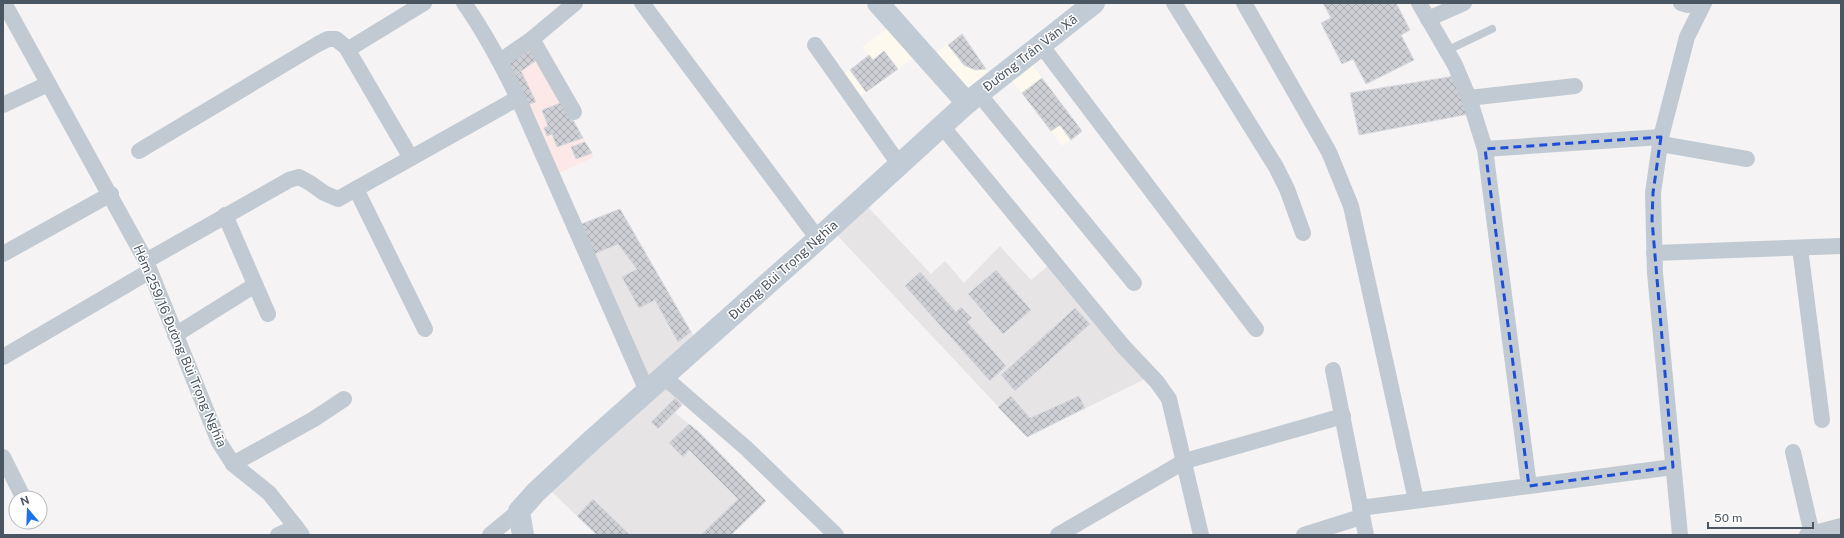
<svg xmlns="http://www.w3.org/2000/svg" width="1844" height="538" viewBox="0 0 1844 538" font-family="'Public Sans',sans-serif">
<style>
.commercial{fill:#fdf9ef}
.education{fill:#e6e4e5}
.medical{fill:#fce8e6}
.building{fill:url(#building-cross-hatch);stroke:#d7d9de}
.lines{fill:none;stroke-linecap:round;stroke-linejoin:round}
.lane{stroke:#c1cad2;stroke-width:8}
.street{stroke:#c1cad2;stroke-width:16}
.secondary{stroke:#c1cbd6;stroke-width:22}
.marked{fill:none;stroke:#1d4ed8;stroke-width:3;stroke-dasharray:8 5;stroke-linejoin:round}
.labels{text-anchor:middle;dominant-baseline:central;stroke-width:3;stroke-linejoin:round;paint-order:stroke}
.street-label{font-size:13px;fill:#4a5661;stroke:#fff}
</style>
<defs>
<pattern id="building-cross-hatch" width="8" height="8" patternUnits="userSpaceOnUse"><rect width="8" height="8" fill="#cdcfd5"/><path d="M0 0l8 8M0 8l8-8" fill="none" stroke="#a8abb0"/></pattern>
</defs>
<rect width="100%" height="100%" fill="#f5f3f3"/>
<!-- commercial -->
<g class="commercial">
<path d="M 889,27 L 915,57 L 858,98 L 842,75 L 869,56 L 862,47 Z"/>
<path d="M 962,34 L 990,75 L 968,92 L 934,54 Z"/>
<path d="M 1031,63 L 1082,131 L 1062,146 L 1011,79 Z"/>
</g>
<!-- education -->
<g class="education">
<path d="M 867,206 L 931,274 L 945,261 L 964,283 L 1000,246 L 1031,280 L 1049,265 L 1147,378 L 1027,437 L 836,234 Z"/>
<path d="M 620,209 L 695,338 L 648,380 L 579,225 Z"/>
<path d="M 666,386 L 685,402 L 675,413 L 699,432 L 766,501 L 731,535 L 597,535 L 550,490 Z"/>
</g>
<!-- medical -->
<path class="medical" d="M 531,46 L 594,157 L 557,174 L 506,62 Z"/>
<!-- building -->
<g class="building">
<path d="M 1323,3 L 1396,3 L 1410,30 L 1401,35 L 1414,60 L 1366,84 L 1353,59 L 1342,64 L 1321,23 L 1331,18 Z"/>
<path d="M 962,34 L 986,69 L 975,70 L 964,65 L 948,45 Z"/>
<path d="M 531,46 L 538,59 L 513,77 L 506,62 Z"/>
<path d="M 884,51 L 898,69 L 866,92 L 850,70 L 869,55 L 873,60 Z"/>
<path d="M 521,71 L 536,102 L 526,105 L 513,77 Z"/>
<path d="M 1455,76 L 1469,114 L 1359,135 L 1350,93 Z"/>
<path d="M 1042,78 L 1082,131 L 1071,140 L 1060,125 L 1051,131 L 1022,93 Z"/>
<path d="M 563,102 L 583,138 L 557,147 L 552,134 L 547,136 L 544,128 L 548,126 L 542,110 Z"/>
<path d="M 585,142 L 592,153 L 576,159 L 571,147 Z"/>
<path d="M 620,209 L 691,332 L 678,342 L 655,300 L 639,308 L 622,277 L 637,269 L 618,244 L 592,255 L 579,225 Z"/>
<path d="M 996,270 L 1031,310 L 1003,334 L 968,294 Z"/>
<path d="M 920,272 L 956,312 L 961,307 L 972,318 L 967,322 L 1006,366 L 990,381 L 905,286 Z"/>
<path d="M 1075,308 L 1090,324 L 1015,391 L 1001,375 Z"/>
<path d="M 1011,396 L 1030,418 L 1079,396 L 1085,408 L 1027,437 L 998,407 Z"/>
<path d="M 675,398 L 682,405 L 658,429 L 651,422 Z"/>
<path d="M 689,424 L 699,432 L 766,501 L 731,535 L 701,535 L 738,499 L 689,450 L 683,457 L 669,443 Z"/>
<path d="M 593,499 L 630,535 L 597,535 L 577,516 Z"/>
</g>
<g class="lines">
<!-- lane -->
<path class="lane" d="M 1446,51 L 1492,29"/>
<!-- street -->
<g class="street">
<path d="M 4,3 L 146,261 L 219,442 L 233,464 L 269,493 L 296,527"/>
<path d="M 464,3 C 485,33 502,65 518,98 L 647,391"/>
<path d="M 642,3 L 818,239"/>
<path d="M 1174,3 L 1276,167 L 1287,189 L 1303,233"/>
<path d="M 1244,3 L 1329,152 L 1351,206 L 1416,500"/>
<path d="M 1681,3 L 1687,5 L 1702,4"/>
<path d="M 1428,19 L 1464,3"/>
<path d="M 532,39 L 574,112"/>
<path d="M 815,45 L 899,164"/>
<path d="M 1041,45 L 1256,329"/>
<path d="M 346,47 L 411,158"/>
<path d="M 500,61 L 532,39 L 575,3"/>
<path d="M 979,94 L 1134,283"/>
<path d="M 1469,98 L 1575,86"/>
<path d="M 3,105 L 48,84"/>
<path d="M 942,126 L 1123,346 L 1157,382 L 1169,399 L 1201,535"/>
<path d="M 1661,144 L 1747,159"/>
<path d="M 1485,149 L 1661,137"/>
<path d="M 139,151 L 318,44 L 328,39 L 336,39 L 346,47 L 352,47 L 424,3"/>
<path d="M 356,189 L 425,329"/>
<path d="M 225,215 L 268,314"/>
<path d="M 1800,248 L 1822,420"/>
<path d="M 1654,253 L 1841,246"/>
<path d="M 3,254 L 111,194"/>
<path d="M 146,261 L 289,180 L 299,177 L 310,183 L 324,193 L 338,199 L 518,98"/>
<path d="M 175,335 L 255,285"/>
<path d="M 3,357 L 150,271"/>
<path d="M 1333,370 L 1366,535"/>
<path d="M 664,377 L 746,448 L 836,535"/>
<path d="M 1793,452 L 1812,534"/>
<path d="M 3,457 L 23,497"/>
<path d="M 233,464 L 314,419 L 344,399"/>
<path d="M 1529,486 L 1673,467"/>
<path d="M 1360,508 L 1529,486 L 1485,149 L 1469,98 L 1455,65 L 1419,3"/>
<path d="M 278,535 L 296,527 L 302,535"/>
<path d="M 490,535 L 519,511"/>
<path d="M 1058,535 L 1185,461 L 1343,416"/>
<path d="M 1304,535 L 1361,517"/>
<path d="M 1680,535 L 1655,273 L 1653,193 L 1661,137 L 1687,37 L 1704,3"/>
<path d="M 1807,535 L 1841,526"/>
</g>
<!-- secondary -->
<g class="secondary">
<path d="M 878,3 L 967,103"/>
<path d="M 523,535 L 519,511 L 536,492 L 591,441 L 818,239 L 967,103 L 1094,3"/>
</g>
</g>
<!-- marked area -->
<path class="marked" d="M 1661,137 L 1653,193 L 1652,220 L 1673,467 L 1529,486 L 1485,149 Z"/>
<g class="labels">
<!-- street labels -->
<g class="street-label">
<text transform="translate(1030 53) rotate(-38)">Đường Trần Văn Xã</text>
<text transform="translate(783 270) rotate(-42)">Đường Bùi Trọng Nghĩa</text>
<text transform="translate(180 346) rotate(67)">Hẻm 259/16 Đường Bùi Trọng Nghĩa</text>
</g>
</g>
<!-- border -->
<rect width="1844" height="538" fill="none" stroke="#4a5661" stroke-width="8"/>
<!-- north arrow -->
<g transform="translate(28 510) rotate(341)"><circle r="19" fill="#ffffff" stroke="#b7bbc0"/>
<path d="M0-3L7 15L0 10L-7 15Z" fill="#1a73e8"/>
<text y="-6" font-size="11" font-weight="bold" text-anchor="middle" fill="#4a5661">N</text>
</g>
<!-- scale -->
<path d="M1708 522v6h105v-6" fill="none" stroke="#4a5661" stroke-width="2"/>
<text x="1714" y="522" font-size="12" fill="#4a5661" stroke="#ffffff" stroke-width="3" paint-order="stroke">50 m</text>
</svg>
